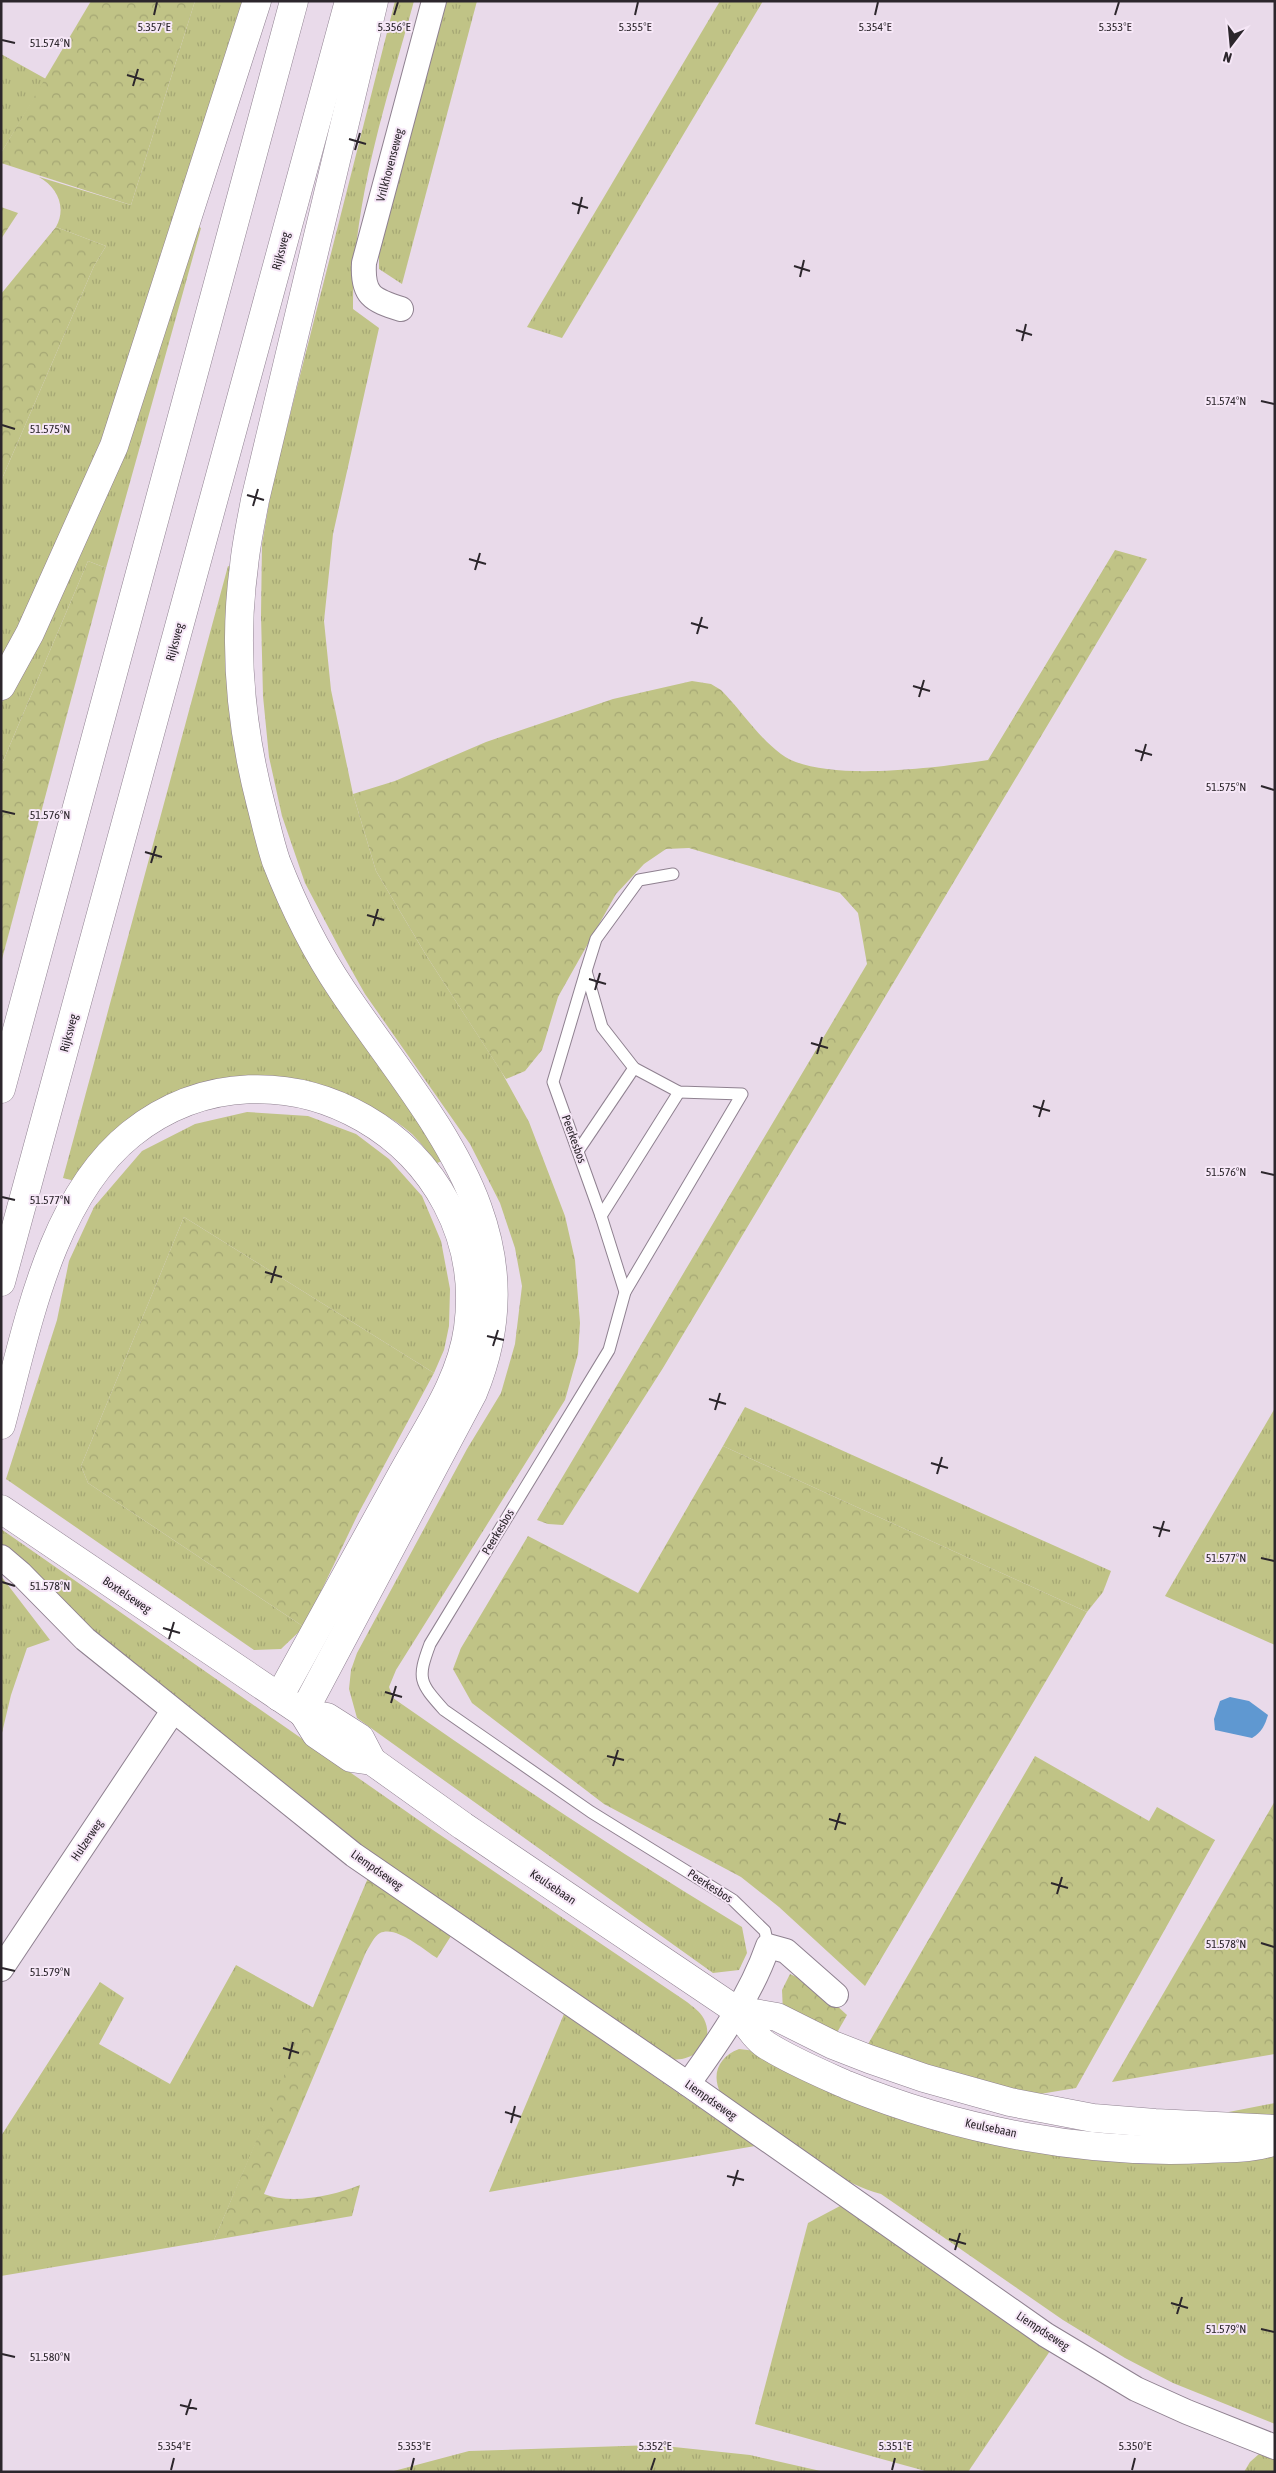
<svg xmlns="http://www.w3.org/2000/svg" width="1276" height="2473" viewBox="0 0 1276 2473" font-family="'Asap Condensed',sans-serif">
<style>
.grass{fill:url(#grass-tufts)}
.forest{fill:url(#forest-crowns)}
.water{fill:#5f98d1}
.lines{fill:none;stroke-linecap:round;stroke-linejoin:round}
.lane-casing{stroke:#8f8190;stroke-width:13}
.street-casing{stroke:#8f8190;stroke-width:26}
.secondary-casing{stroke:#8f8190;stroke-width:29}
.highway-casing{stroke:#8f8190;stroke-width:29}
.lane{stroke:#fff;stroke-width:11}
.street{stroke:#fff;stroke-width:24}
.secondary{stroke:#fff;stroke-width:28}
.highway{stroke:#fff;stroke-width:28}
.ticks{fill:none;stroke:#2c262c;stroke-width:2}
.labels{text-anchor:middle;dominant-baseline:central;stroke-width:4;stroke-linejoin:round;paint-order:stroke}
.street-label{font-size:12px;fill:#2c262c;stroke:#f6e7f7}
.ticks-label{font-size:12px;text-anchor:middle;fill:#2c262c;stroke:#f6e7f7;stroke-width:4;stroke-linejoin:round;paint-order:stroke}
</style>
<defs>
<pattern id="grass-tufts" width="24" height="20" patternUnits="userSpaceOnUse" patternTransform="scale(1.25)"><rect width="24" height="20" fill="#c0c386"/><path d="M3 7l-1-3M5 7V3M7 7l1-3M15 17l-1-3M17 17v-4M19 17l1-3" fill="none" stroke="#a5a774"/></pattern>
<pattern id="forest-crowns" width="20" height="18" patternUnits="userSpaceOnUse" patternTransform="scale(1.25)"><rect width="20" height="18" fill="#c0c386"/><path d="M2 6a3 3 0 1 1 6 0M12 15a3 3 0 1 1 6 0" fill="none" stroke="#a5a774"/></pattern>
</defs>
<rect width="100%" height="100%" fill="#e9daea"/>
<!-- grass -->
<g class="grass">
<path d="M 195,1 L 266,1 L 136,369 L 1,669 L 1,481 L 94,266 L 106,246 L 56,227 C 67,207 57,187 39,177 L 131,205 Z"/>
<path d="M 395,1 L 414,1 C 386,103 352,203 353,309 L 379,328 L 333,534 L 324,621 L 331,690 L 353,794 L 376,871 L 426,955 L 501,1071 L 529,1122 L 565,1216 L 575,1260 L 580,1323 L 578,1354 L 565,1400 L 396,1670 L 389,1687 L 393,1698 C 507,1778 623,1855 742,1927 L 747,1953 L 739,1970 L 713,1973 L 357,1718 L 349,1689 L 351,1670 L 357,1653 L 467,1449 L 501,1393 L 515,1344 L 522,1286 L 515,1248 L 500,1203 L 470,1144 L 365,994 L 343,955 L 305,883 L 282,816 L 269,757 L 263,696 L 261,615 L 262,544 L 272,486 Z"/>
<path d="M 439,1 L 477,1 L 402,284 L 379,269 L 379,245 Z"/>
<path d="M 720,1 L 763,1 L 562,338 L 527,327 Z"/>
<path d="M 1,54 L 46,79 L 1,153 Z"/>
<path d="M 195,225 L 201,228 L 106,568 L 88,561 L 1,766 L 1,704 L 37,634 Z"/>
<path d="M 228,566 L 234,568 L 256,818 L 445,1160 L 437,1163 C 429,1153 421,1143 412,1134 C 393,1117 369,1106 346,1096 C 271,1067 193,1069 128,1122 C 109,1137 91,1163 75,1181 L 63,1178 Z"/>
<path d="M 247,1112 L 308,1116 L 356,1134 L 389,1159 L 422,1196 L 441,1241 L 450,1289 L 449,1326 L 444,1350 L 434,1373 L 184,1217 L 81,1466 L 88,1483 L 304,1627 L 281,1649 L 254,1650 L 6,1479 L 57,1320 L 69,1261 L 94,1207 L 142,1151 L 195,1124 Z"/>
<path d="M 745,1407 L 1111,1571 L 1103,1592 L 1087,1612 L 723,1446 Z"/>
<path d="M 1275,1408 L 1275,1645 L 1165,1596 Z"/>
<path d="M 1,1529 L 430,1828 L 687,2002 C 693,2007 700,2011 704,2019 C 716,2043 693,2063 670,2059 L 377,1860 L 108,1648 L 1,1547 Z"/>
<path d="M 1,1576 L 50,1640 L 27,1648 L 11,1695 L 1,1737 Z"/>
<path d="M 236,1965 L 314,2008 L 214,2240 L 1,2276 L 1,2136 L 100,1982 L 124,1998 L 99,2044 L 170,2084 Z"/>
<path d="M 564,2014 L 755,2146 L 489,2192 Z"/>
<path d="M 739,2049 L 756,2051 L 932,2123 L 1275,2152 L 1275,2424 L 1173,2383 L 1125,2358 L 1063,2320 L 881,2194 C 830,2181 765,2126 721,2094 C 711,2075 718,2057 739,2049 Z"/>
<path d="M 1275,2103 L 1275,2119 L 1193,2119 Z"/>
<path d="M 840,2206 L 1050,2351 L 968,2472 L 929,2472 L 755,2424 L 808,2223 Z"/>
<path d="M 655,2445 L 750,2455 L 825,2472 L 390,2472 L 469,2451 Z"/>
<path d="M 1259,2454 L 1275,2460 L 1275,2472 L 1244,2472 L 1250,2462 Z"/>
</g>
<!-- forest -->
<g class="forest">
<path d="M 91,1 L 195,1 L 131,205 L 1,163 L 1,153 Z"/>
<path d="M 1,207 L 18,213 L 1,239 Z"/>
<path d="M 56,227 L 106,246 L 94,266 L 1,481 L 1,294 Z"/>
<path d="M 1115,550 L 1147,559 L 663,1368 L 563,1525 L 548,1524 L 537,1520 L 867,964 L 858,913 L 840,893 L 689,848 L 666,849 L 644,864 L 616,894 L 558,997 L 542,1050 L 525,1071 L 506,1079 L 426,955 L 376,871 L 353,794 L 395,781 L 486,742 L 613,699 L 692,681 L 711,684 L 721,690 C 741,710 758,737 781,754 C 820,784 940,767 988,760 Z"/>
<path d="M 88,561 L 106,568 L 1,963 L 1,766 Z"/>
<path d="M 184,1217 L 434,1373 L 358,1514 L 304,1627 L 88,1483 L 81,1466 Z"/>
<path d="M 723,1446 L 1087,1612 L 865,1986 L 779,1907 L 741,1877 L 604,1804 L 472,1703 L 453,1669 L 461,1648 L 528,1536 L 638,1593 Z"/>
<path d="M 1035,1756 L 1149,1821 L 1157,1807 L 1215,1840 L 1076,2088 L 1022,2097 L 864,2051 Z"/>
<path d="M 1275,1801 L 1275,2054 L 1112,2082 Z"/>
<path d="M 368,1878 L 451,1936 L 437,1958 C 424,1950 396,1925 380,1933 C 374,1936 370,1946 366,1952 L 264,2194 C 291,2205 333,2196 360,2185 L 352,2216 L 214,2240 Z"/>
<path d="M 790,1974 L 814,1985 L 847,2015 L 834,2038 L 783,2012 L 782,1990 Z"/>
</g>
<!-- water -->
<path class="water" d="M 1230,1697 L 1249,1701 L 1268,1715 C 1265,1725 1262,1732 1252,1738 L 1215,1730 L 1214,1719 L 1220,1701 Z"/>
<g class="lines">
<defs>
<g id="lane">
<path d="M 586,971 L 553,1082 L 601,1216 L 625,1292 L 609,1350 L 430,1644 C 417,1679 419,1682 444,1710 L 591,1812 L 733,1900 L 765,1931 L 768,1946"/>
<path d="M 578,1151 L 634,1068"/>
<path d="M 601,1216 L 679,1092"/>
<path d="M 625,1292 L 742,1094 L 679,1092 L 634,1068 L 602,1027 L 586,971 L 596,939 L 639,880 L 673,874"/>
</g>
<g id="street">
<path d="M 401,309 C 372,300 362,295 364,263 L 434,1"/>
<path d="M 1,1557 L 21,1574 L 85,1639 L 354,1855 L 688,2084 L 1046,2335 L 1136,2389 L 1187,2412 L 1275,2447"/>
<path d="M 1,1969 L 173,1711"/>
<path d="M 688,2084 C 719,2041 751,1995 768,1946 L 786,1951 L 836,1995"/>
</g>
<g id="secondary">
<path d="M 1,1509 L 303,1713 L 327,1717 L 360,1738 L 372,1761"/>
<path d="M 303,1713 L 316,1734 L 351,1758 L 372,1761 L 463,1826 L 736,2010 C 745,2021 754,2037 766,2045 C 791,2061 820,2073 847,2085 C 960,2131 1086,2155 1207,2149 C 1229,2148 1254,2149 1275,2141"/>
<path d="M 736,2010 L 777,2017 L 833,2045 L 869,2059 L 924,2078 L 1010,2102 L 1093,2118 L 1155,2123 L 1275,2129"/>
</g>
<g id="highway">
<path d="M 1,686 L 30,633 L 114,446 L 257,1"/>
<path d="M 1,1089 L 294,1"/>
<path d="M 1,1282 L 349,1"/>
<path d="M 1,1425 C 27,1329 50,1199 131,1134 C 277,1018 493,1143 468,1328 C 461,1381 427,1428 402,1474 C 361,1548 320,1623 279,1697"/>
<path d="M 303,1713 L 473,1393 C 541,1228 427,1117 342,990 C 315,950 293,905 276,861 C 270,843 266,824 261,805 C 241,728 233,646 244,566 C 246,544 251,522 255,500 L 374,1"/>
</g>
</defs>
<!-- lane casing -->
<use href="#lane" class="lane-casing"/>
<!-- street casing -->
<use href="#street" class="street-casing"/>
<!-- secondary casing -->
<use href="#secondary" class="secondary-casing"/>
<!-- highway casing -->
<use href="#highway" class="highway-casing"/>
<!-- lane -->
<use href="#lane" class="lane"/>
<!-- street -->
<use href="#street" class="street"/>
<!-- secondary -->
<use href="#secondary" class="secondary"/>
<!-- highway -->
<use href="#highway" class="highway"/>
</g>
<!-- ticks -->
<path class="ticks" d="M 154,15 L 157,2M 394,15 L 398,2M 635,15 L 638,2M 875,15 L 878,2M 1115,15 L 1119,2M 2,40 L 15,43M 127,75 L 144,80M 133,86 L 138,69M 349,139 L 366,144M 355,150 L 360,133M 572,203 L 588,208M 578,214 L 582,197M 794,266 L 810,271M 800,277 L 804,260M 1016,330 L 1032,335M 1022,341 L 1026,324M 1261,401 L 1274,404M 2,425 L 15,429M 247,495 L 264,500M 253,506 L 258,489M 469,559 L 486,564M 475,570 L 480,553M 691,623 L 708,628M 697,634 L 702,617M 913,686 L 930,691M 919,697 L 924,680M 1135,750 L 1152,755M 1141,761 L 1146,744M 1261,786 L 1274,790M 2,811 L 15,814M 145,852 L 162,857M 151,863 L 156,846M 367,915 L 384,920M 373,926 L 378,909M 589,979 L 606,984M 595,990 L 600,973M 811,1043 L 828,1048M 817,1054 L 822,1037M 1033,1106 L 1050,1111M 1039,1117 L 1044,1100M 1261,1172 L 1274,1175M 2,1197 L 15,1200M 265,1272 L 282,1277M 271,1283 L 276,1266M 487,1336 L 504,1340M 493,1346 L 498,1330M 709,1399 L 726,1404M 715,1410 L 720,1393M 931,1463 L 948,1468M 937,1474 L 942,1457M 1153,1527 L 1170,1531M 1159,1537 L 1164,1521M 1261,1558 L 1274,1561M 2,1582 L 15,1586M 163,1628 L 180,1633M 169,1639 L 174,1622M 385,1692 L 402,1697M 391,1703 L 396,1686M 607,1756 L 624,1760M 613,1766 L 618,1750M 829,1819 L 846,1824M 835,1830 L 840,1813M 1051,1883 L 1068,1888M 1057,1894 L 1062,1877M 1261,1943 L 1274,1947M 2,1968 L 15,1971M 283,2048 L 299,2053M 289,2059 L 293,2042M 505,2112 L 521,2117M 511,2123 L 515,2106M 727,2176 L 744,2180M 733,2186 L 738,2170M 949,2239 L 966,2244M 955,2250 L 960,2233M 1171,2303 L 1188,2308M 1177,2314 L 1182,2297M 1261,2329 L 1274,2332M 2,2354 L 15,2357M 180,2405 L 197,2409M 186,2415 L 191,2399M 171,2470 L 174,2458M 411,2470 L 414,2458M 651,2470 L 655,2458M 892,2470 L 895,2458M 1132,2470 L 1135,2458"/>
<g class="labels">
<!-- street labels -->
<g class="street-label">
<text transform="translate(390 165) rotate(-75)">Vrilkhovenseweg</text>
<text transform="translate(281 251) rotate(-75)">Rijksweg</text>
<text transform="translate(175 642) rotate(-75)">Rijksweg</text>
<text transform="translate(69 1033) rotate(-75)">Rijksweg</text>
<text transform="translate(574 1139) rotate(70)">Peerkesbos</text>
<text transform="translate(498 1532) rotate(-59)">Peerkesbos</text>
<text transform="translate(127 1595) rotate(34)">Boxtelseweg</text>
<text transform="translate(87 1840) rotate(-56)">Hulzerweg</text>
<text transform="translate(377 1870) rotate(35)">Liempdseweg</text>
<text transform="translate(710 1886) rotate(33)">Peerkesbos</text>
<text transform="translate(553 1887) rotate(34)">Keulsebaan</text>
<text transform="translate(711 2100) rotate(35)">Liempdseweg</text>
<text transform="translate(991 2128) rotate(12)">Keulsebaan</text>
<text transform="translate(1043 2331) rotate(33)">Liempdseweg</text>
</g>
</g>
<g class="ticks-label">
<text x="154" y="31">5.357°E</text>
<text x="394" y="31">5.356°E</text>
<text x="635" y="31">5.355°E</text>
<text x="875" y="31">5.354°E</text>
<text x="1115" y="31">5.353°E</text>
<text x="50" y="47">51.574°N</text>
<text x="1226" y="405">51.574°N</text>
<text x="50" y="433">51.575°N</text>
<text x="1226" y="791">51.575°N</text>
<text x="50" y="819">51.576°N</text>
<text x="1226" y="1176">51.576°N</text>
<text x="50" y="1204">51.577°N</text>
<text x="1226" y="1562">51.577°N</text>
<text x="50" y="1590">51.578°N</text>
<text x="1226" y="1948">51.578°N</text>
<text x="50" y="1976">51.579°N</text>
<text x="1226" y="2333">51.579°N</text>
<text x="50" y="2361">51.580°N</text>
<text x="174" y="2450">5.354°E</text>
<text x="414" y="2450">5.353°E</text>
<text x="655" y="2450">5.352°E</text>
<text x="895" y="2450">5.351°E</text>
<text x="1135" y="2450">5.350°E</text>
</g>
<!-- border -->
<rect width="1276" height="2473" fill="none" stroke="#2c262c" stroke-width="5"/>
<!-- north arrow -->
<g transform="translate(1231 45) rotate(196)" stroke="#f6e7f7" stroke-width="4" paint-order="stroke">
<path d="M0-4L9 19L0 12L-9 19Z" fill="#2c262c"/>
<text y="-8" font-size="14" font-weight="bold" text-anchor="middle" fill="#2c262c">N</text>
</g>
</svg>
